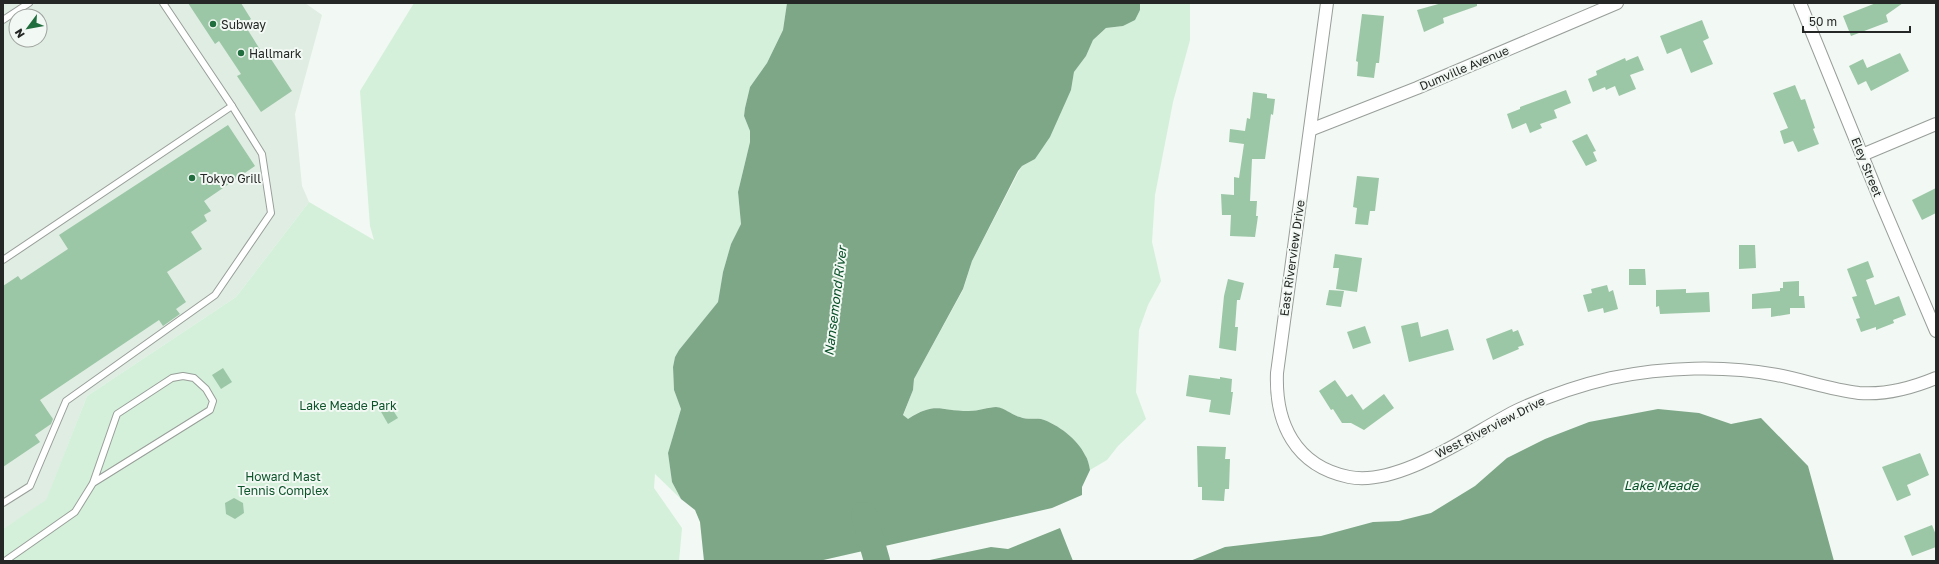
<svg xmlns="http://www.w3.org/2000/svg" width="1939" height="564" viewBox="0 0 1939 564" font-family="'Golos Text',sans-serif">
<style>
.built{fill:#e0ede3;fill-rule:evenodd}
.green{fill:#d4f0da}
.water{fill:#7da787}
.lines{fill:none;stroke-linecap:round;stroke-linejoin:round}
.river{stroke:#7da787;stroke-width:26}
.building{fill:#9bc7a6}
.lane-casing{stroke:#989e99;stroke-width:8}
.street-casing{stroke:#989e99;stroke-width:14}
.lane{stroke:#fff;stroke-width:6}
.street{stroke:#fff;stroke-width:12}
.poi-dot{fill:#206e3e;stroke:#f2f8f3;stroke-width:1.5}
.labels{text-anchor:middle;dominant-baseline:central;stroke-width:4;stroke-linejoin:round;paint-order:stroke}
.poi-label{font-size:12px;fill:#242725;stroke:#f2f8f3;text-anchor:start}
.street-label{font-size:12px;fill:#242725;stroke:#f2f8f3}
.park-label{font-size:12px;fill:#0c532a;stroke:#f2f8f3}
.water-label{font-size:13px;font-style:italic;fill:#095128;stroke:#f2f8f3}
</style>
<rect width="100%" height="100%" fill="#f2f8f3"/>
<!-- built -->
<path class="built" d="M 3,3 L 305,3 L 322,15 L 295,114 L 302,186 L 309,202 L 236,297 L 87,396 L 46,501 L 3,529 ZM 16,16 L 40,16 L 40,40 L 16,40 Z"/>
<!-- green -->
<g class="green">
<path d="M 414,3 L 787,3 L 783,30 L 767,63 L 750,87 L 745,108 L 744,116 L 750,131 L 750,142 L 738,192 L 741,224 L 731,244 L 723,272 L 718,302 L 679,350 L 675,357 L 673,367 L 674,390 L 681,409 L 668,453 L 672,482 L 681,499 L 655,474 L 654,488 L 682,528 L 679,561 L 3,561 L 3,529 L 46,500 L 87,396 L 236,297 L 309,202 L 374,240 L 370,226 L 360,91 Z"/>
<path d="M 1140,3 L 1190,3 L 1190,40 L 1173,102 L 1155,195 L 1152,242 L 1161,281 L 1148,305 L 1139,330 L 1136,392 L 1146,419 L 1118,446 L 1107,460 L 1090,470 C 1089,465 1088,459 1085,455 C 1078,440 1058,424 1041,419 C 1035,418 1027,420 1020,417 C 1011,415 1006,408 995,407 C 988,407 978,411 969,411 C 939,411 935,401 908,419 L 903,416 L 913,390 L 914,379 L 963,290 L 972,261 L 1019,171 L 1022,166 L 1035,159 L 1071,90 L 1074,72 L 1086,56 L 1093,40 L 1106,28 L 1123,26 L 1140,10 Z"/>
</g>
<!-- water -->
<g class="water">
<path d="M 787,3 L 1140,3 L 1140,10 L 1135,20 L 1123,26 L 1106,28 L 1093,40 L 1086,56 L 1074,72 L 1071,90 L 1050,137 L 1035,159 L 1022,166 L 1018,171 L 972,261 L 963,289 L 914,379 L 913,390 L 903,415 L 908,419 C 936,401 939,411 969,411 C 978,411 989,407 996,407 C 1006,408 1011,415 1020,417 C 1027,420 1035,418 1041,419 C 1058,424 1078,440 1085,455 C 1088,459 1089,465 1090,470 L 1082,487 L 1082,495 L 1052,508 L 819,561 L 704,561 L 700,522 L 695,510 L 681,499 L 672,482 L 668,453 L 681,409 L 674,390 L 673,367 L 675,357 L 679,350 L 718,302 L 723,272 L 731,244 L 741,224 L 738,192 L 750,142 L 750,131 L 744,116 L 745,108 L 750,87 L 767,63 L 783,30 Z"/>
<path d="M 1658,409 L 1699,413 L 1731,424 L 1761,418 L 1808,466 L 1834,561 L 1190,561 L 1225,547 L 1321,536 L 1373,522 L 1399,521 L 1431,513 L 1475,486 L 1507,458 L 1545,439 L 1589,422 Z"/>
<path d="M 1060,528 L 1073,561 L 925,561 L 991,547 L 1008,549 Z"/>
</g>
<g class="lines">
<!-- river -->
<path class="river" d="M 864,515 L 877,561"/>
</g>
<!-- building -->
<g class="building">
<path d="M 188,3 L 241,3 L 251,19 L 244,24 L 266,59 L 269,56 L 292,91 L 261,112 L 237,76 L 241,74 L 219,41 L 215,44 Z"/>
<path d="M 1442,3 L 1477,3 L 1477,6 L 1443,18 L 1444,23 L 1424,32 L 1417,10 Z"/>
<path d="M 1876,3 L 1903,3 L 1886,15 L 1888,22 L 1851,36 L 1843,16 Z"/>
<path d="M 1362,14 L 1384,16 L 1379,63 L 1376,63 L 1374,78 L 1357,76 L 1358,62 L 1356,61 Z"/>
<path d="M 1702,20 L 1709,38 L 1703,41 L 1713,64 L 1691,73 L 1681,48 L 1667,54 L 1660,36 Z"/>
<path d="M 1900,53 L 1909,71 L 1871,91 L 1866,81 L 1858,85 L 1849,66 L 1863,59 L 1867,68 Z"/>
<path d="M 1638,56 L 1644,70 L 1630,75 L 1636,89 L 1619,96 L 1615,86 L 1606,90 L 1605,87 L 1593,92 L 1588,79 L 1597,75 L 1596,71 L 1625,58 L 1626,61 Z"/>
<path d="M 1795,85 L 1801,100 L 1805,99 L 1815,128 L 1813,129 L 1819,144 L 1798,152 L 1793,141 L 1784,144 L 1780,131 L 1788,128 L 1773,93 Z"/>
<path d="M 1566,90 L 1571,103 L 1554,110 L 1557,118 L 1540,124 L 1542,128 L 1530,133 L 1526,123 L 1512,129 L 1507,114 L 1520,109 L 1520,107 Z"/>
<path d="M 1253,92 L 1267,94 L 1267,98 L 1275,99 L 1273,115 L 1271,114 L 1265,159 L 1252,159 L 1250,201 L 1257,201 L 1256,216 L 1258,216 L 1255,237 L 1230,236 L 1231,215 L 1222,215 L 1221,194 L 1234,195 L 1234,177 L 1239,178 L 1244,144 L 1229,142 L 1230,129 L 1245,131 L 1247,118 L 1250,119 Z"/>
<path d="M 228,125 L 255,166 L 204,201 L 211,211 L 204,215 L 207,221 L 191,232 L 202,249 L 167,272 L 186,302 L 176,309 L 180,314 L 163,326 L 159,320 L 40,400 L 53,419 L 51,424 L 35,435 L 40,442 L 3,467 L 3,286 L 18,276 L 21,280 L 68,249 L 59,235 Z"/>
<path d="M 1587,134 L 1596,151 L 1593,152 L 1597,161 L 1586,166 L 1572,141 Z"/>
<path d="M 1357,176 L 1379,178 L 1375,211 L 1370,211 L 1368,225 L 1355,224 L 1357,208 L 1353,207 Z"/>
<path d="M 1936,188 L 1936,213 L 1922,220 L 1912,200 Z"/>
<path d="M 1739,245 L 1755,245 L 1756,268 L 1739,269 Z"/>
<path d="M 1335,254 L 1362,258 L 1357,292 L 1336,289 L 1339,268 L 1333,268 Z"/>
<path d="M 1868,261 L 1874,277 L 1866,280 L 1875,305 L 1899,296 L 1906,315 L 1893,320 L 1894,323 L 1876,330 L 1876,327 L 1861,332 L 1856,319 L 1860,318 L 1852,297 L 1857,296 L 1847,269 Z"/>
<path d="M 1629,269 L 1645,269 L 1646,285 L 1629,285 Z"/>
<path d="M 1228,279 L 1244,283 L 1240,300 L 1237,300 L 1235,327 L 1238,327 L 1236,351 L 1219,348 L 1224,296 Z"/>
<path d="M 1799,281 L 1799,296 L 1804,296 L 1805,308 L 1790,308 L 1790,314 L 1771,317 L 1771,308 L 1752,309 L 1752,294 L 1780,291 L 1780,288 L 1783,288 L 1783,282 Z"/>
<path d="M 1607,285 L 1609,292 L 1613,290 L 1618,309 L 1604,313 L 1603,308 L 1588,312 L 1583,295 L 1592,293 L 1591,289 Z"/>
<path d="M 1686,289 L 1686,293 L 1709,292 L 1710,312 L 1660,314 L 1659,306 L 1656,307 L 1656,290 Z"/>
<path d="M 1329,290 L 1344,291 L 1341,307 L 1326,305 Z"/>
<path d="M 1418,322 L 1421,337 L 1448,329 L 1454,350 L 1409,362 L 1401,326 Z"/>
<path d="M 1365,326 L 1371,343 L 1353,349 L 1347,332 Z"/>
<path d="M 1512,329 L 1513,332 L 1518,330 L 1524,345 L 1518,347 L 1519,349 L 1493,360 L 1486,339 Z"/>
<path d="M 223,368 L 232,382 L 221,389 L 212,375 Z"/>
<path d="M 1189,375 L 1220,379 L 1220,377 L 1232,379 L 1231,392 L 1233,392 L 1230,415 L 1209,412 L 1211,400 L 1186,396 Z"/>
<path d="M 1335,380 L 1347,397 L 1352,394 L 1363,410 L 1384,394 L 1394,408 L 1364,430 L 1351,423 L 1342,423 L 1333,409 L 1331,410 L 1319,391 Z"/>
<path d="M 389,404 L 398,418 L 388,424 L 380,410 Z"/>
<path d="M 1197,446 L 1226,447 L 1225,459 L 1230,459 L 1229,489 L 1225,489 L 1224,501 L 1202,500 L 1202,487 L 1198,487 Z"/>
<path d="M 1920,453 L 1929,475 L 1907,485 L 1911,495 L 1897,501 L 1882,467 Z"/>
<path d="M 234,498 L 243,503 L 244,513 L 235,519 L 226,514 L 225,503 Z"/>
<path d="M 1932,525 L 1936,535 L 1936,547 L 1912,556 L 1904,536 Z"/>
</g>
<g class="lines">
<defs>
<g id="lane">
<path d="M 3,20 L 29,3"/>
<path d="M 3,260 L 232,106 L 163,3"/>
<path d="M 3,503 L 30,486 L 66,401 L 215,295 L 271,213 L 262,154 L 232,106"/>
<path d="M 5,561 L 75,512 L 93,483 L 117,414 L 172,378 L 183,376 L 194,378 L 206,389 L 213,401 L 210,410 L 93,483"/>
</g>
<g id="street">
<path d="M 1327,3 L 1277,373 C 1275,423 1295,466 1349,477 C 1401,487 1473,432 1518,410 C 1548,396 1580,385 1611,378 C 1664,367 1724,365 1777,375 C 1804,380 1831,390 1859,393 C 1885,395 1912,388 1936,378"/>
<path d="M 1800,3 L 1881,202 L 1936,331"/>
<path d="M 1310,130 L 1417,88 L 1617,3"/>
<path d="M 1862,155 L 1936,124"/>
</g>
</defs>
<!-- lane casing -->
<use href="#lane" class="lane-casing"/>
<!-- street casing -->
<use href="#street" class="street-casing"/>
<!-- lane -->
<use href="#lane" class="lane"/>
<!-- street -->
<use href="#street" class="street"/>
</g>
<!-- markers -->
<g class="poi-dot">
<circle cx="213" cy="24" r="4"/>
<circle cx="241" cy="53" r="4"/>
<circle cx="192" cy="178" r="4"/>
</g>
<g class="labels">
<!-- poi labels -->
<g class="poi-label">
<text x="221" y="24">Subway</text>
<text x="249" y="53">Hallmark</text>
<text x="200" y="178">Tokyo Grill</text>
</g>
<!-- street labels -->
<g class="street-label">
<text transform="translate(1464 68) rotate(-23)">Dumville Avenue</text>
<text transform="translate(1867 167) rotate(68)">Eley Street</text>
<text transform="translate(1292 258) rotate(-82)">East Riverview Drive</text>
<text transform="translate(1490 427) rotate(-27)">West Riverview Drive</text>
</g>
<!-- park labels -->
<g class="park-label">
<text x="348" y="405">Lake Meade Park</text>
<text x="283" y="476">Howard Mast<tspan x="283" dy="14">Tennis Complex</tspan></text>
</g>
<!-- water labels -->
<g class="water-label">
<text transform="translate(835 301) rotate(-83)">Nansemond River</text>
<text x="1661" y="485">Lake Meade</text>
</g>
</g>
<!-- border -->
<rect width="1939" height="564" fill="none" stroke="#242725" stroke-width="8"/>
<!-- north arrow -->
<g transform="translate(28 28) rotate(238)"><circle r="19" fill="#f2f8f3" stroke="#a0a4a1"/>
<path d="M0-3L7 15L0 10L-7 15Z" fill="#206e3e"/>
<text y="-6" font-size="11" font-weight="bold" text-anchor="middle" fill="#242725">N</text>
</g>
<!-- scale -->
<path d="M1803 26v6h107v-6" fill="none" stroke="#242725" stroke-width="2"/>
<text x="1809" y="26" font-size="12" fill="#242725" stroke="#f2f8f3" stroke-width="3" paint-order="stroke">50 m</text>
</svg>
